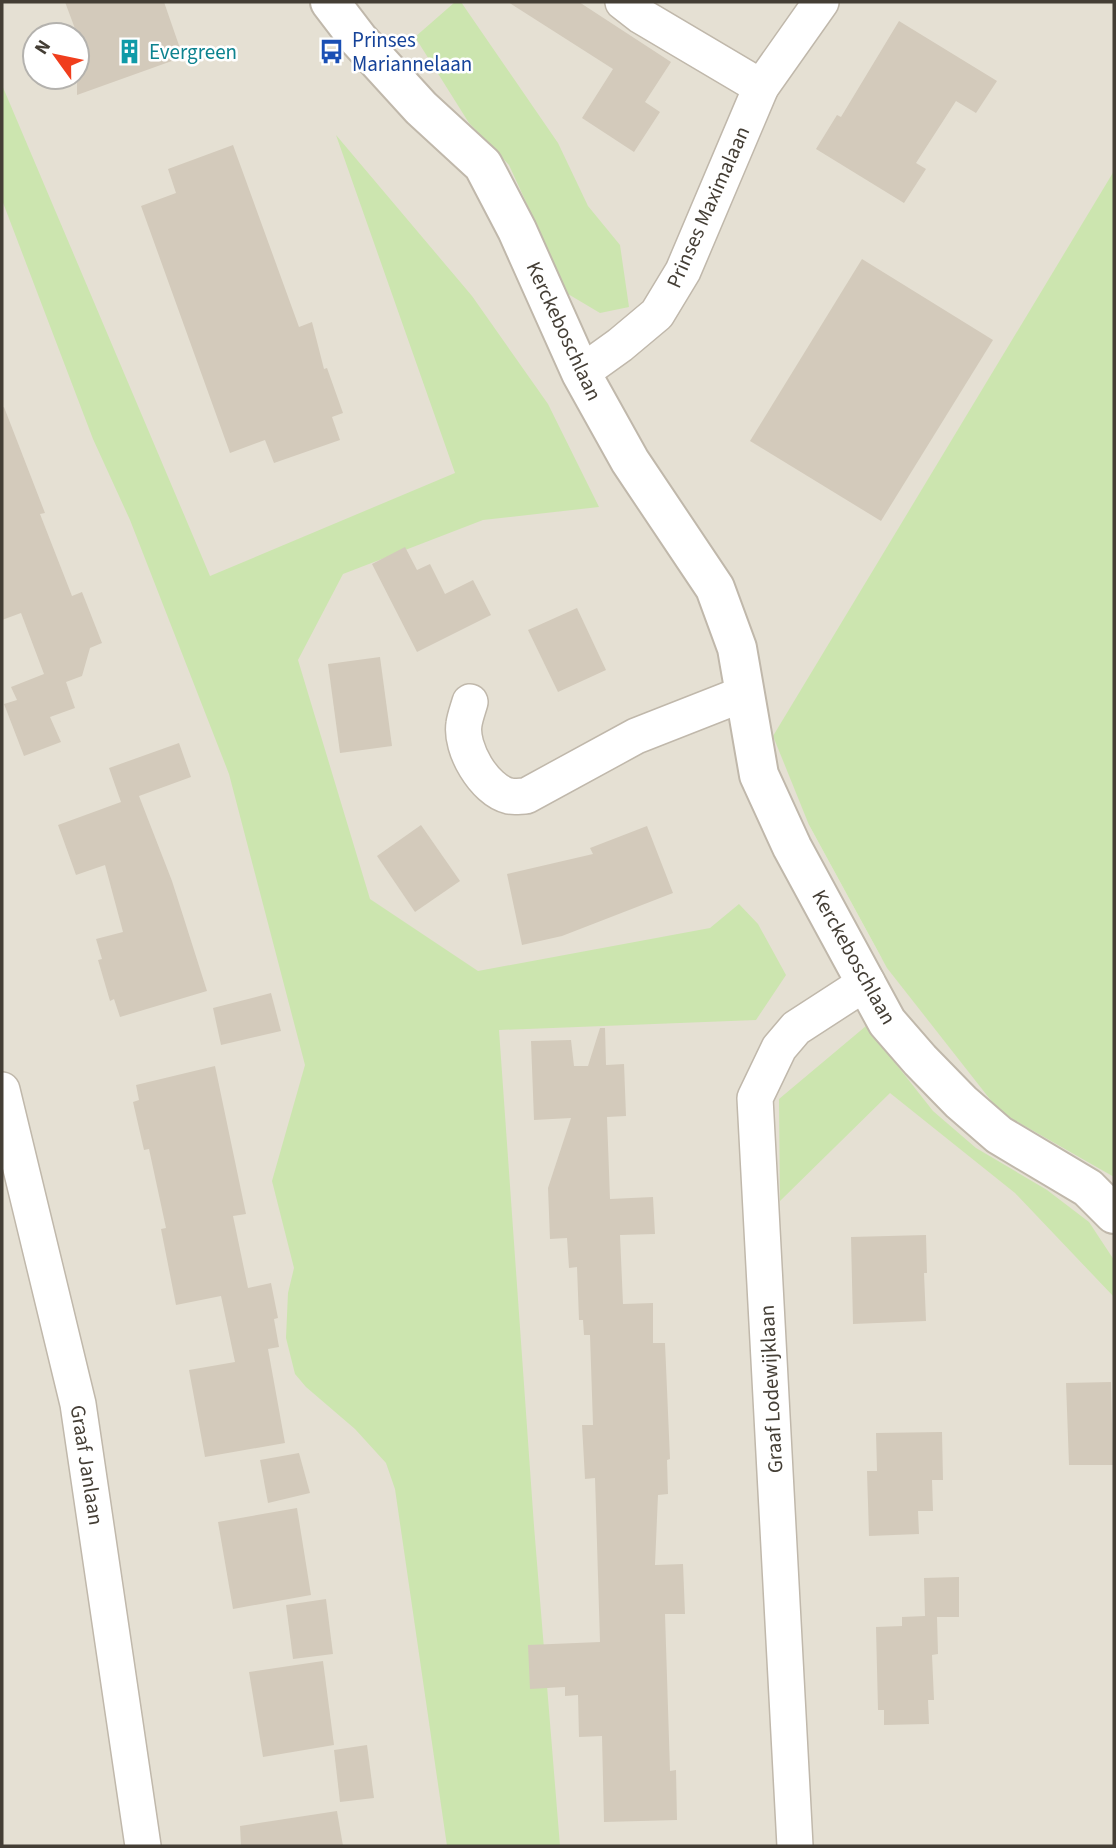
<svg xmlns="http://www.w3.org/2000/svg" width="1116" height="1848" viewBox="0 0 1116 1848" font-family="'Source Sans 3',sans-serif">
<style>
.residential{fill:#e5e0d3;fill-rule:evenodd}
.green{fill:#cce5af}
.building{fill:#d3cabb}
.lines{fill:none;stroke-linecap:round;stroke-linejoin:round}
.minor-casing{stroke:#c0b8ab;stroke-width:38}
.tertiary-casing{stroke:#c0b8ab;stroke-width:42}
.minor{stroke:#fff;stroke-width:35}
.tertiary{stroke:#fff;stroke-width:38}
.labels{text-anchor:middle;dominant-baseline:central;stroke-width:5;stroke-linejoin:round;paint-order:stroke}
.transit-label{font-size:21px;fill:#164399;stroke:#fff;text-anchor:start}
.culture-label{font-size:21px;fill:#0d838f;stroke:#fff;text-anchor:start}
.street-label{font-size:21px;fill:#443e35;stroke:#fff}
</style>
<rect width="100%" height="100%" fill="#f2eee5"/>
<!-- residential -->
<path class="residential" d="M 2,2 L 1114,2 L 1114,174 L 809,825 L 881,957 L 993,1102 L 1114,1177 L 1114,1846 L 2,1846 ZM 35,35 L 77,35 L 77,77 L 35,77 Z"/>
<!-- green -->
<g class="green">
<path d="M 455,2 L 461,2 L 558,143 L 588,206 L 620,245 L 629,307 L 600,313 L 568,294 L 509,165 L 469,123 L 415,37 Z"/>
<path d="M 2,85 L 210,576 L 455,473 L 336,135 L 472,296 L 548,404 L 599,507 L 483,520 L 343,574 L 298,660 L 370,899 L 478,971 L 710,928 L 739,904 L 758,924 L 786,975 L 756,1020 L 499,1030 L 534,1526 L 560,1846 L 447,1846 L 395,1489 L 386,1463 L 355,1429 L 306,1387 L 295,1374 L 286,1338 L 288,1293 L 294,1268 L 272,1181 L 305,1065 L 229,774 L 130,520 L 93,439 L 2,200 Z"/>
<path d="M 1114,171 L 1114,1177 L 1000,1112 L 887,968 L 809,825 L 773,736 Z"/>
<path d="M 866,1026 L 933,1111 L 976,1148 L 1047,1190 L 1089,1222 L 1114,1260 L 1114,1297 L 1015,1193 L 890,1093 L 780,1201 L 779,1099 Z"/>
</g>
<!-- building -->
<g class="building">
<path d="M 65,2 L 164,2 L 183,57 L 77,95 L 77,34 Z"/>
<path d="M 508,2 L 579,2 L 671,62 L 645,102 L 660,112 L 634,152 L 582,118 L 613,69 Z"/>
<path d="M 899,21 L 997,81 L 976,113 L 956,101 L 916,163 L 926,169 L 904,203 L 816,149 L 837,115 L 841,117 Z"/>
<path d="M 233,145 L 299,327 L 312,322 L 324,369 L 327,368 L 343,413 L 332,417 L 340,440 L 274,463 L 265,440 L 230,453 L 141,206 L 176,193 L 168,169 Z"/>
<path d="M 862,259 L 993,340 L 881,521 L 750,441 Z"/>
<path d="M 4,407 L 45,513 L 40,514 L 72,596 L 82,592 L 102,643 L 90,648 L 82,676 L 66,682 L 75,708 L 50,717 L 61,742 L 24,756 L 4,704 L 17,700 L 11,687 L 44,674 L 21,613 L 2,620 L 2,408 Z"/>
<path d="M 405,547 L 417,570 L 430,564 L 445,594 L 473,580 L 491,615 L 417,652 L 372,564 Z"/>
<path d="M 577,608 L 606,670 L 558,692 L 528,630 Z"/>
<path d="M 380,657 L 392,746 L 340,753 L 328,664 Z"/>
<path d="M 179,743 L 191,777 L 139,796 L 172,881 L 207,991 L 120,1017 L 114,999 L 110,1001 L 98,960 L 102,959 L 96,939 L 123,932 L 105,865 L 76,875 L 58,825 L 121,802 L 109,768 Z"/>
<path d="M 421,825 L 460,881 L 415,912 L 377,856 Z"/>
<path d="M 647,826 L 673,893 L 562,936 L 522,945 L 507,874 L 593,854 L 590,848 Z"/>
<path d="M 271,993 L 281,1031 L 221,1045 L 213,1008 Z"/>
<path d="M 600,1028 L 605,1028 L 606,1065 L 624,1064 L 626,1116 L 607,1117 L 610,1199 L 653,1197 L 655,1234 L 620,1235 L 623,1304 L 653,1303 L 653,1343 L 665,1343 L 670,1459 L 667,1460 L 668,1494 L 658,1495 L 655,1565 L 683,1564 L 685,1614 L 665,1614 L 670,1771 L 676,1770 L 677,1820 L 604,1822 L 602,1736 L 579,1737 L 578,1695 L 565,1696 L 565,1687 L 530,1689 L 528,1645 L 600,1642 L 595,1478 L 585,1479 L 582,1425 L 593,1425 L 590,1335 L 584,1335 L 583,1320 L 579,1320 L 577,1267 L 569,1268 L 567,1238 L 550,1239 L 548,1188 L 571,1118 L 534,1120 L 531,1041 L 571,1040 L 574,1066 L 588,1066 Z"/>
<path d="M 215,1066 L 246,1214 L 233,1216 L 248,1288 L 271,1283 L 278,1318 L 274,1319 L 279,1347 L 268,1349 L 285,1443 L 205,1457 L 189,1370 L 235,1362 L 221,1296 L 176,1305 L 161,1229 L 166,1228 L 149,1149 L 144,1150 L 133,1102 L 139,1100 L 136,1085 Z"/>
<path d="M 926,1235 L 927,1273 L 924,1273 L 926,1321 L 853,1324 L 851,1237 Z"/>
<path d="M 1111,1382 L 1113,1465 L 1069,1465 L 1066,1383 Z"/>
<path d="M 942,1432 L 943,1480 L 932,1480 L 933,1511 L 918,1511 L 919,1534 L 869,1536 L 867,1471 L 877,1471 L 876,1433 Z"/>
<path d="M 299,1453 L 310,1493 L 268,1503 L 260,1460 Z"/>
<path d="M 297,1508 L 311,1595 L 233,1609 L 218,1522 Z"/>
<path d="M 959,1577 L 959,1617 L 937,1617 L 938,1654 L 932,1655 L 934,1700 L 928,1700 L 929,1724 L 884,1725 L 884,1710 L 878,1710 L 876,1627 L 902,1626 L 902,1617 L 925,1616 L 924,1578 Z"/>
<path d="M 326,1599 L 333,1654 L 293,1659 L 286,1605 Z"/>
<path d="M 323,1661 L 334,1745 L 263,1757 L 249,1672 Z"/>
<path d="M 367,1745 L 374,1798 L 340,1802 L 334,1750 Z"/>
<path d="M 337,1811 L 343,1846 L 241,1846 L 240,1826 Z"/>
</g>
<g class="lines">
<defs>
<g id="minor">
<path d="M 623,2 L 641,16 L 761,87"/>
<path d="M 581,373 L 620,345 L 657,314 L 683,271 L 761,87 L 821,2"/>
<path d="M 470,702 C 468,709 465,717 464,724 C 460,748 484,790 509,796 C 514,797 521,796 526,796 L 636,736 L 743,694"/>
<path d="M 2,1090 L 78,1404 L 143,1846"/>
<path d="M 795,1846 L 755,1098 L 779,1048 L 796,1028 L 867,982"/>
</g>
<path id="tertiary" d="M 330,2 L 359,40 L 421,108 L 483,165 L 517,230 L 581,373 L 630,461 L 715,588 L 737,648 L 759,775 L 792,847 L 887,1022 L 920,1060 L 961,1102 L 999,1135 L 1088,1188 L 1114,1214"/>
</defs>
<!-- minor casing -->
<use href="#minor" class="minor-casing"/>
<!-- tertiary casing -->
<use href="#tertiary" class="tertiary-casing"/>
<!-- minor -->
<use href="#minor" class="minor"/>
<!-- tertiary -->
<use href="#tertiary" class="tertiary"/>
</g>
<!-- icons -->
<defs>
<symbol id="building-bare" viewBox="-9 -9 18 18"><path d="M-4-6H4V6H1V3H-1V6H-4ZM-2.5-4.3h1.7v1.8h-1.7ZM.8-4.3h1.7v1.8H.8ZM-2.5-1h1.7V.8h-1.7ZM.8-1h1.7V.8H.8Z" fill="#0f9aa8" stroke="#fff" stroke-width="2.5" paint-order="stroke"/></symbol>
<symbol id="bus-bare" viewBox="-9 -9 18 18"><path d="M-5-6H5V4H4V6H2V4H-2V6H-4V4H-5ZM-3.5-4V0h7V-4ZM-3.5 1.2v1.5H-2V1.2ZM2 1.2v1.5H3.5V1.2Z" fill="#1a4fb4" stroke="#fff" stroke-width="2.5" paint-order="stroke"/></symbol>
</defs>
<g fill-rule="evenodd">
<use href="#building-bare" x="112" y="34" width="35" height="35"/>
<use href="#bus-bare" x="314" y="34" width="35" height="35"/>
</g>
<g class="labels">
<!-- transit labels -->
<g class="transit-label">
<text x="352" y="40">Prinses<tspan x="352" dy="24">Mariannelaan</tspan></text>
</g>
<!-- culture labels -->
<g class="culture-label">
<text x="149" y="52">Evergreen</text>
</g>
<!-- street labels -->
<g class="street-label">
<text transform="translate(708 207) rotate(-66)">Prinses Maximalaan</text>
<text transform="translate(564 331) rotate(65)">Kerckeboschlaan</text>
<text transform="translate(854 957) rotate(61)">Kerckeboschlaan</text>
<text transform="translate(771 1389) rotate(-93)">Graaf Lodewijklaan</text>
<text transform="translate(87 1465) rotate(81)">Graaf Janlaan</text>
</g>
</g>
<!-- border -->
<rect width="1116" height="1848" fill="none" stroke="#443e35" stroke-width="7"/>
<!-- north arrow -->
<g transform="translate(56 56) rotate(303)"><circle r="33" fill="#ffffff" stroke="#b4b2ae" stroke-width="2"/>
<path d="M0-5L12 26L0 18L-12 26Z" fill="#f03e1d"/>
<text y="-10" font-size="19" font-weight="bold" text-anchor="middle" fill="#443e35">N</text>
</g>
</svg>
